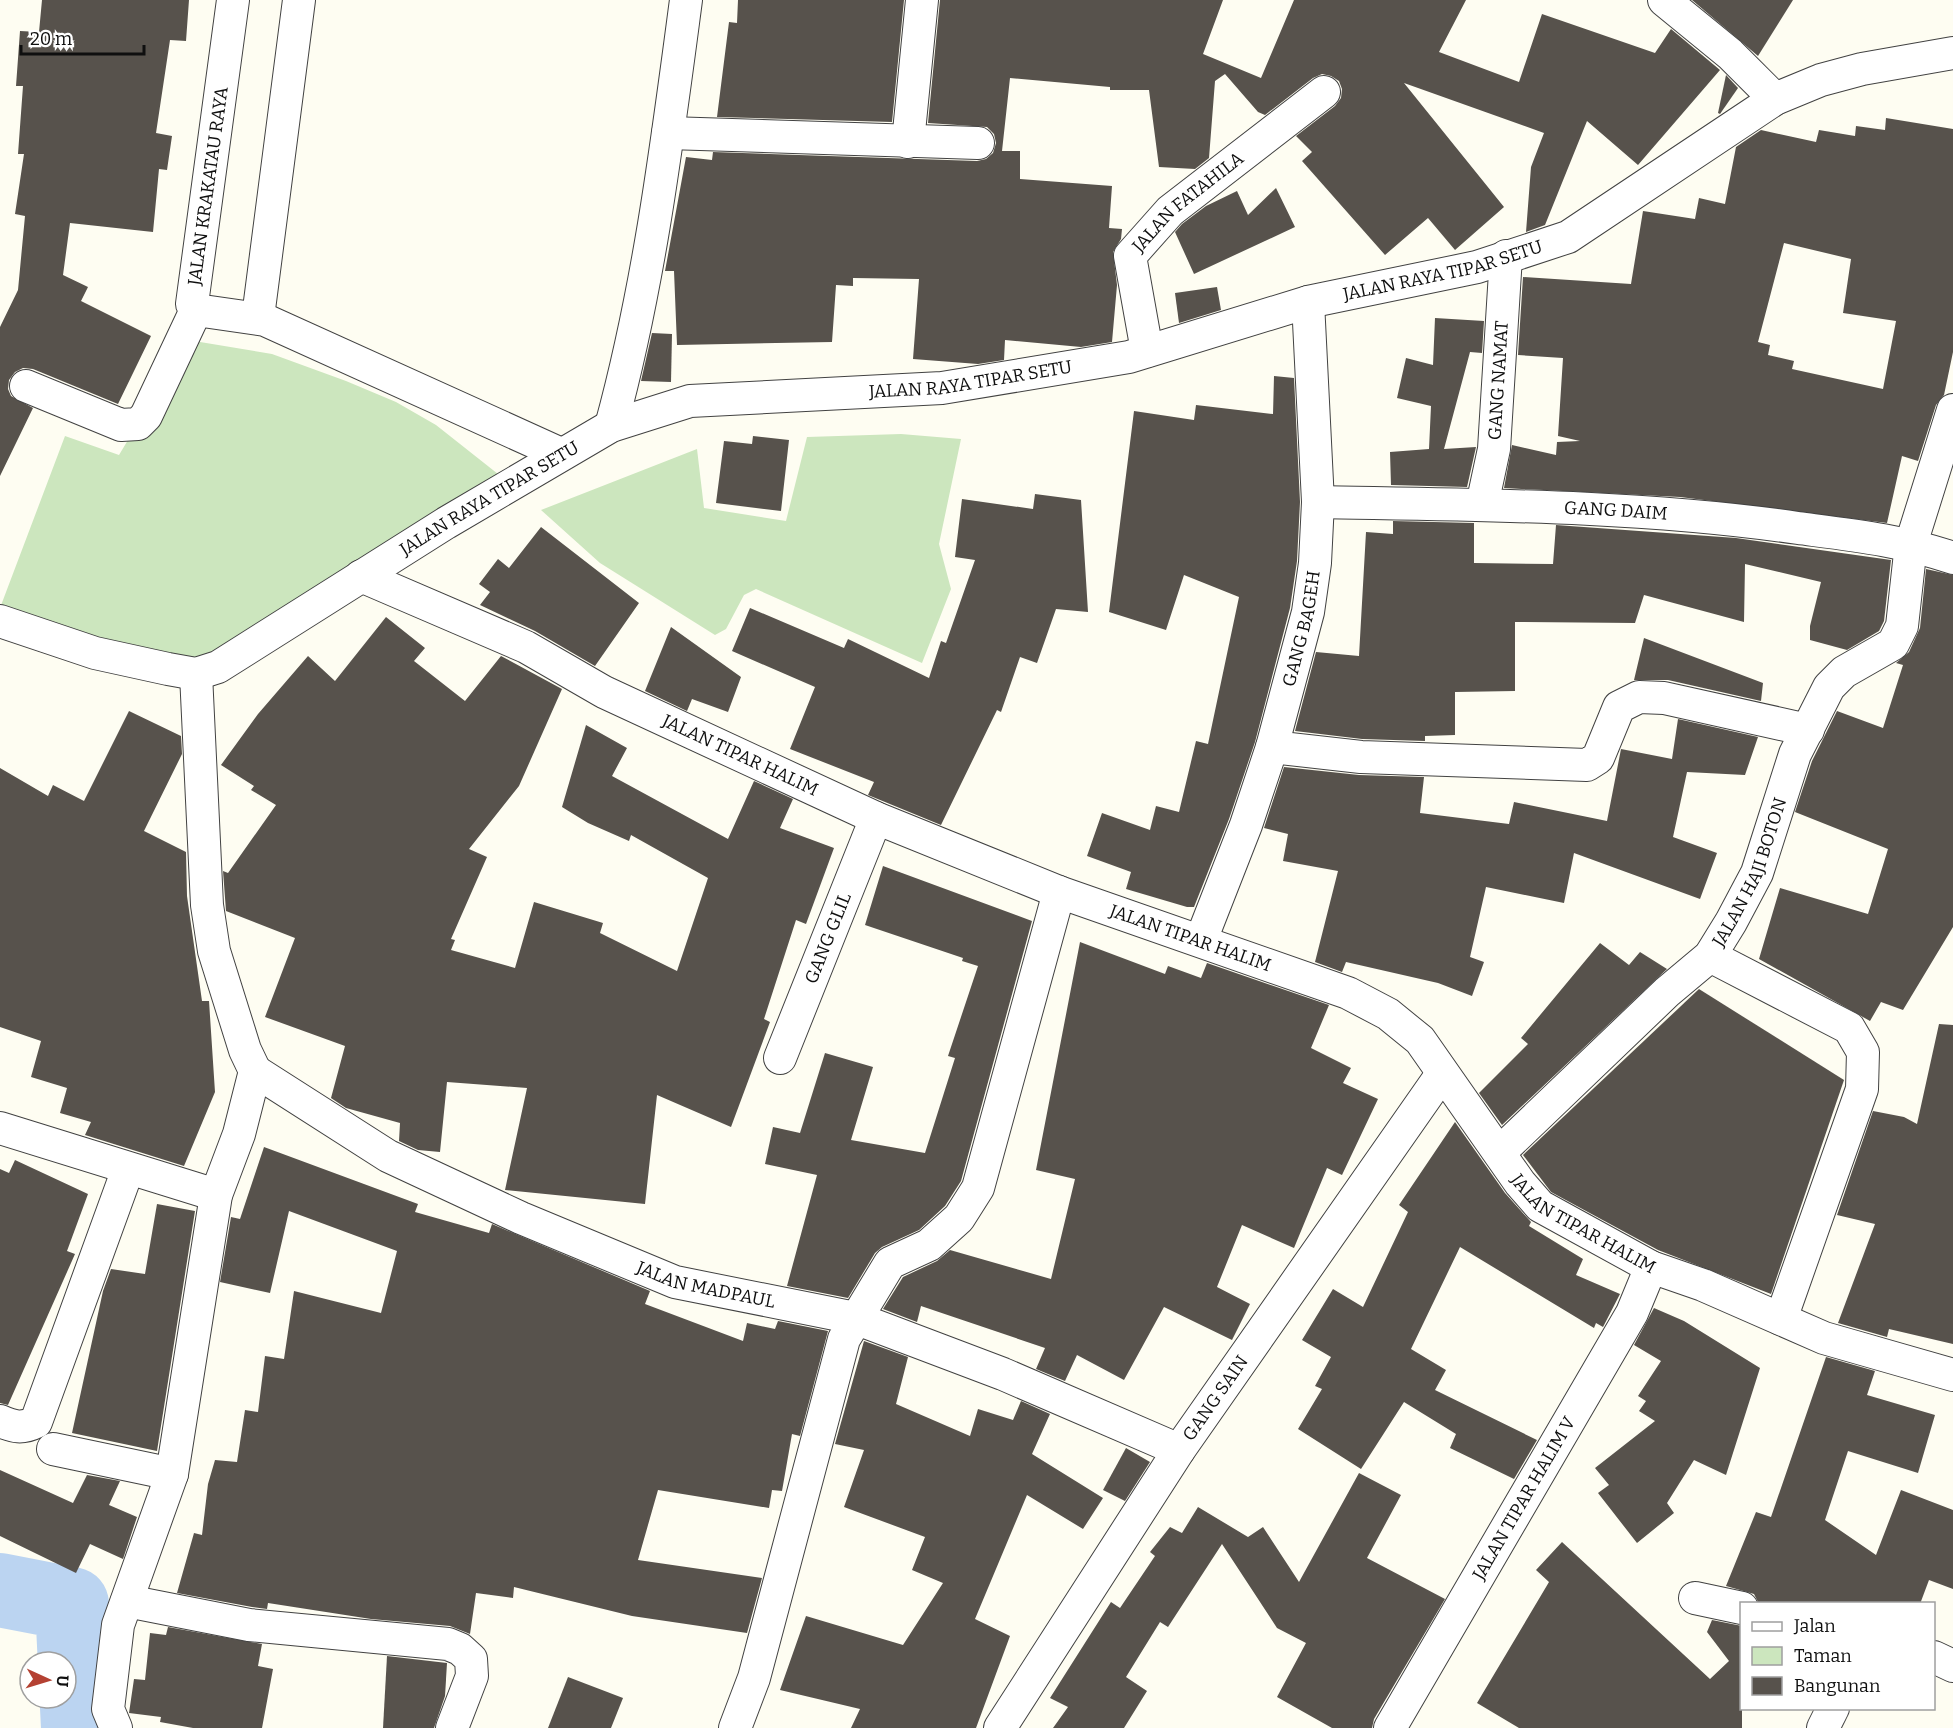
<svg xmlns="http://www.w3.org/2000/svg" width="1953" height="1728" viewBox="0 0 1953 1728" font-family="Bitter,serif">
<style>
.green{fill:#cce6be}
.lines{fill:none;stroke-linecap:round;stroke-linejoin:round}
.river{stroke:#bbd4f1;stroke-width:74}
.building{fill:#57524c;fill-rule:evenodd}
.street-casing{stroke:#424242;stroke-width:34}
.street{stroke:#fff;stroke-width:32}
.labels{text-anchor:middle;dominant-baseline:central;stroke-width:6;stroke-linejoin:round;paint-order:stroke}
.street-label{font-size:18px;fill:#0f0f0f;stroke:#fff}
</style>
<rect width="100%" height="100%" fill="#fefdf2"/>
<!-- green -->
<g class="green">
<path d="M 188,340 L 272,354 L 346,381 L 396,402 L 436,425 L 513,486 L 260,642 L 186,660 L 161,661 L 0,608 L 65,436 L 119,455 Z"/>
<path d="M 901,434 L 961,439 L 939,544 L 951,589 L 922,663 L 756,589 L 744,595 L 726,629 L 715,635 L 600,563 L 541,510 L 697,449 L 704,508 L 786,521 L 807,437 Z"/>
</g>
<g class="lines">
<!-- river -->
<path class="river" d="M 0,1590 L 72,1604 L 78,1728"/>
</g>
<!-- building -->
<g class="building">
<path d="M 42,0 L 189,0 L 186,41 L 170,40 L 156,133 L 172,136 L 167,170 L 159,169 L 153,232 L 70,223 L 63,275 L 88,287 L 81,301 L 151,336 L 118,404 L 33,369 L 23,368 L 15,372 L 9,380 L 8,389 L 11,396 L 33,408 L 0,476 L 0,327 L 18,290 L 25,216 L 15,214 L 24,154 L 18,154 L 23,86 L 16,86 L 20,31 L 39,32 Z"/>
<path d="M 738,0 L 904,0 L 892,122 L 717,117 L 729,22 L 737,23 Z"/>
<path d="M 940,0 L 1223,0 L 1203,54 L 1261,78 L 1294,0 L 1466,0 L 1439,52 L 1519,82 L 1542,14 L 1655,53 L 1671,29 L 1720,70 L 1638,165 L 1587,121 L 1545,225 L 1526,232 L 1531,167 L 1544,133 L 1404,83 L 1504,207 L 1455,250 L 1428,218 L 1385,255 L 1302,161 L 1312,152 L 1296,136 L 1335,106 L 1341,98 L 1342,89 L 1339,81 L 1331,76 L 1322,74 L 1313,78 L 1265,115 L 1258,112 L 1225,74 L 1215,81 L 1209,158 L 1195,169 L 1159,167 L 1149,90 L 1110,90 L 1110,87 L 1010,78 L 1002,151 L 1020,151 L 1020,179 L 1112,186 L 1109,228 L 1122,229 L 1121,239 L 1113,252 L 1117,285 L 1112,342 L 1081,347 L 1005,340 L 1004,360 L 978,364 L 913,359 L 919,279 L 853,278 L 853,286 L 836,285 L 832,342 L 677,345 L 674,271 L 665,271 L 686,157 L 712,160 L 713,152 L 977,161 L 986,159 L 993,153 L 996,143 L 994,134 L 987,127 L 928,123 Z"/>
<path d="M 1692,0 L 1793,0 L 1758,56 Z"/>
<path d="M 1726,75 L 1738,88 L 1720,114 L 1718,113 Z"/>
<path d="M 1886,118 L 1953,129 L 1953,352 L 1944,395 L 1936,405 L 1918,461 L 1902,456 L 1887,523 L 1680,497 L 1504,488 L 1512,445 L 1556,455 L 1557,442 L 1580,441 L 1558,436 L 1563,358 L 1518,355 L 1523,277 L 1631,284 L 1643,211 L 1695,219 L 1699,198 L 1725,204 L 1736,147 L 1761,130 L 1816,142 L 1819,130 L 1855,136 L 1856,126 L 1885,130 ZM 1784,243 L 1851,259 L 1843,313 L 1896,321 L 1883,389 L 1792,369 L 1794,361 L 1768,355 L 1770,345 L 1758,342 Z"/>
<path d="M 1276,188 L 1295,227 L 1194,274 L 1175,232 L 1182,224 L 1206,206 L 1237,191 L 1248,215 Z"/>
<path d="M 1217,287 L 1221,310 L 1179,323 L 1175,293 Z"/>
<path d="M 1435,318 L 1484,321 L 1482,353 L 1470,352 L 1444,449 L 1476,447 L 1467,487 L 1391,485 L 1390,452 L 1429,449 L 1431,406 L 1397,398 L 1406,358 L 1433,365 Z"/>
<path d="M 652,333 L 672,334 L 671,382 L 641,381 Z"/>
<path d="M 1274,376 L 1294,378 L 1300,502 L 1297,561 L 1290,608 L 1255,742 L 1229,819 L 1194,907 L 1187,907 L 1126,889 L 1131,872 L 1087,856 L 1102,813 L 1150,830 L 1156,806 L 1179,812 L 1196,741 L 1208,744 L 1239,597 L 1184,575 L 1166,630 L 1109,612 L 1134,411 L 1194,420 L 1196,405 L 1273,414 Z"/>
<path d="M 753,436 L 789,440 L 781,511 L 716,503 L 724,441 L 752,444 Z"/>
<path d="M 1035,494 L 1081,500 L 1088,612 L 1056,609 L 1037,663 L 1020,657 L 1001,712 L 997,710 L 941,825 L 868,795 L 874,782 L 790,749 L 815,687 L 732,651 L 750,608 L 844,648 L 848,639 L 929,678 L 941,641 L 946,643 L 975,560 L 955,557 L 962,499 L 1033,509 Z"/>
<path d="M 1393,521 L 1474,523 L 1474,563 L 1553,564 L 1556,525 L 1736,538 L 1891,560 L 1884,621 L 1879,631 L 1847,650 L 1810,640 L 1810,626 L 1821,582 L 1745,564 L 1744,622 L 1644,595 L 1635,623 L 1515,622 L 1515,691 L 1455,692 L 1455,735 L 1425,736 L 1425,741 L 1362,739 L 1295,731 L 1316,652 L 1359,656 L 1366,532 L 1393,534 Z"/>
<path d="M 541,527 L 639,603 L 595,666 L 535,631 L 480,605 L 490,592 L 479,584 L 498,559 L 509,568 Z"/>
<path d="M 1926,569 L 1953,575 L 1953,927 L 1903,1010 L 1881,1002 L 1870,1021 L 1759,959 L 1780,888 L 1868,914 L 1888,849 L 1795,812 L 1812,761 L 1837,711 L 1883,728 L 1903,665 L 1896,663 L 1909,652 L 1920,628 Z"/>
<path d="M 386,617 L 425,648 L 414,661 L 465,701 L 501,656 L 562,689 L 519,786 L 469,849 L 487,857 L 451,939 L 455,940 L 451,950 L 515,968 L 534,902 L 603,923 L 600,933 L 677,971 L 708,878 L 631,835 L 629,841 L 588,823 L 562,807 L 586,725 L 627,748 L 612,776 L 728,839 L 754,781 L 793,799 L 780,828 L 834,848 L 806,924 L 796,920 L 764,1019 L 770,1022 L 731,1127 L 657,1095 L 645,1204 L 505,1190 L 527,1088 L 447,1082 L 440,1152 L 418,1150 L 399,1141 L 400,1123 L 346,1108 L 331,1098 L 345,1046 L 265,1017 L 295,938 L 226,911 L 223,871 L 228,873 L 276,805 L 251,790 L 254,786 L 221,765 L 258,714 L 308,656 L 335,681 Z"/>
<path d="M 671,627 L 741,677 L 728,712 L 692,699 L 687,711 L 645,691 Z"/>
<path d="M 1644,638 L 1763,683 L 1761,701 L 1668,680 L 1634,680 Z"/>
<path d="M 129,711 L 181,736 L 182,754 L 144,831 L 186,852 L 187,896 L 202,1001 L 209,1001 L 215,1092 L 184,1166 L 85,1135 L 91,1122 L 60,1113 L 67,1088 L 31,1077 L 41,1041 L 0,1027 L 0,768 L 48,796 L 53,785 L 84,801 Z"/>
<path d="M 1678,719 L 1758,737 L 1745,775 L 1687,772 L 1673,837 L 1717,853 L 1700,899 L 1574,853 L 1564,903 L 1486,887 L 1470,957 L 1484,962 L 1472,996 L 1438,983 L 1346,962 L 1342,972 L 1315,962 L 1338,871 L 1283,861 L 1288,834 L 1264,828 L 1284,767 L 1359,775 L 1424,777 L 1420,813 L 1509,824 L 1514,802 L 1607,821 L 1621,749 L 1672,759 Z"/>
<path d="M 883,866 L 1032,921 L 961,1181 L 945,1206 L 919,1230 L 882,1247 L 875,1253 L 848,1298 L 787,1286 L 817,1175 L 765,1164 L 773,1127 L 800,1133 L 825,1053 L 873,1067 L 851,1140 L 925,1153 L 955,1058 L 948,1056 L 978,966 L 962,961 L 963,958 L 865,925 Z"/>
<path d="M 1080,942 L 1165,974 L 1168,966 L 1201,978 L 1207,963 L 1329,1005 L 1311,1048 L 1351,1068 L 1343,1083 L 1378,1099 L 1342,1175 L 1327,1168 L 1294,1248 L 1242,1225 L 1217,1287 L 1250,1304 L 1232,1340 L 1164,1307 L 1124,1380 L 1077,1355 L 1065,1381 L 1036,1369 L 1045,1348 L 921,1306 L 917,1322 L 883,1309 L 903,1277 L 937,1261 L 950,1250 L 1051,1279 L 1075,1179 L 1036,1170 Z"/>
<path d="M 1600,943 L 1629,965 L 1640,952 L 1667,969 L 1502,1125 L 1479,1093 L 1528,1044 L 1521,1038 Z"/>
<path d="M 1699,989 L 1844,1080 L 1771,1294 L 1658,1250 L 1551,1192 L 1523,1155 Z"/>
<path d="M 1939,1024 L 1953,1025 L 1953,1344 L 1889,1329 L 1887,1337 L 1838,1323 L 1875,1224 L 1837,1215 L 1873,1111 L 1904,1117 L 1917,1124 Z"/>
<path d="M 1455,1122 L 1505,1193 L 1531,1222 L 1529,1226 L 1583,1259 L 1576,1275 L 1620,1294 L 1603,1327 L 1596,1323 L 1594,1328 L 1460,1247 L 1411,1349 L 1446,1370 L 1435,1390 L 1537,1440 L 1514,1479 L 1450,1448 L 1456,1434 L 1404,1402 L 1361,1469 L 1298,1429 L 1322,1389 L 1315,1386 L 1331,1357 L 1302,1340 L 1333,1289 L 1363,1307 L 1408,1212 L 1399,1205 Z"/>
<path d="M 264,1147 L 418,1204 L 415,1212 L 489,1233 L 492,1224 L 650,1291 L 645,1304 L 743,1341 L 747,1323 L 775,1329 L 778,1321 L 828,1331 L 800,1436 L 792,1434 L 782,1491 L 772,1490 L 769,1508 L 658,1490 L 638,1560 L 762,1578 L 747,1633 L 632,1616 L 514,1587 L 513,1598 L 476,1593 L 470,1634 L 450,1626 L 371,1619 L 268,1603 L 267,1609 L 252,1607 L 177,1593 L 194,1533 L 202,1535 L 208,1484 L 215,1460 L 237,1462 L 245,1410 L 258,1412 L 265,1356 L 284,1359 L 294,1291 L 381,1313 L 397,1251 L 289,1211 L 270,1293 L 220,1282 L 231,1217 L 240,1219 Z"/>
<path d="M 15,1160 L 88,1194 L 67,1251 L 75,1254 L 8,1405 L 0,1403 L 0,1169 L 9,1173 Z"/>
<path d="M 157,1204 L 195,1211 L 157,1451 L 72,1433 L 103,1291 L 111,1269 L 145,1274 Z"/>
<path d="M 1654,1308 L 1684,1321 L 1760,1368 L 1726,1475 L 1694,1460 L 1667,1503 L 1674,1513 L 1637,1543 L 1598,1493 L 1609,1485 L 1595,1468 L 1655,1421 L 1639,1411 L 1646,1401 L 1638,1396 L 1661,1361 L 1634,1345 Z"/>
<path d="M 864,1341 L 908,1357 L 896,1404 L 970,1436 L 978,1409 L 1013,1420 L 1021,1401 L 1050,1414 L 1032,1454 L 1103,1498 L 1083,1529 L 1027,1495 L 975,1619 L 1010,1636 L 976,1728 L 851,1728 L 860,1709 L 780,1690 L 806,1616 L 903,1645 L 943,1583 L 912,1570 L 925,1537 L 844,1507 L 864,1450 L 835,1444 Z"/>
<path d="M 1826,1357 L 1875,1371 L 1867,1395 L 1935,1415 L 1918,1473 L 1848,1451 L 1825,1520 L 1876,1555 L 1901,1490 L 1953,1510 L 1953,1589 L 1929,1580 L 1920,1604 L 1759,1604 L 1754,1594 L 1726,1586 L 1756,1512 L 1771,1517 Z"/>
<path d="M 1126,1448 L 1150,1462 L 1125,1501 L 1103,1490 Z"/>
<path d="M 0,1470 L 73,1503 L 87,1475 L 120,1481 L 109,1505 L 137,1517 L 123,1559 L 90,1544 L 76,1573 L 0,1536 Z"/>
<path d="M 1359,1473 L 1401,1495 L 1367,1558 L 1445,1599 L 1374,1719 L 1372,1728 L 1332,1728 L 1277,1697 L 1306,1643 L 1277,1628 L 1222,1544 L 1168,1627 L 1160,1622 L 1126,1677 L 1147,1691 L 1124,1728 L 1053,1728 L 1068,1707 L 1050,1698 L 1111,1602 L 1120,1608 L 1155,1556 L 1150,1552 L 1170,1527 L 1182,1533 L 1198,1507 L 1248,1537 L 1263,1527 L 1299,1582 Z"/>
<path d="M 1562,1542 L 1710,1679 L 1729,1661 L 1707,1632 L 1712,1620 L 1742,1626 L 1742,1728 L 1519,1728 L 1477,1703 L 1549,1582 L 1536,1570 Z"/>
<path d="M 168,1627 L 262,1644 L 258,1666 L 273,1669 L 262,1728 L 193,1728 L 160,1722 L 161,1717 L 129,1713 L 134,1679 L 145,1680 L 150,1633 L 166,1635 Z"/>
<path d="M 387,1656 L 447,1663 L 445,1696 L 434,1728 L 383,1728 Z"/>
<path d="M 568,1677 L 623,1698 L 611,1728 L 548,1728 Z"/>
</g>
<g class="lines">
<defs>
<g id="street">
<path d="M 233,0 L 192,304 L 196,310 L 265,320 L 561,454"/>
<path d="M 1664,0 L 1730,54 L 1775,99"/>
<path d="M 668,133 L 978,143"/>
<path d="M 908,142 L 922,0"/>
<path d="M 258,317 L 299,0"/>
<path id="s1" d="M 1147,351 L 1130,256 L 1170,211 L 1324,92"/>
<path d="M 26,386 L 121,425 L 138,424 L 146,416 L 196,310"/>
<path d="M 611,426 C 649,287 667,143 686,0"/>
<path id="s2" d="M 1318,502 C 1478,505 1639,505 1798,528 C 1852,535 1901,540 1953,558"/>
<path id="s3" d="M 1482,505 L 1494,449 L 1506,256"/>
<path id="s4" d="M 361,576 L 526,647 L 604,692 L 876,818 L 1059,892 L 1348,993 L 1388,1014 L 1420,1040 L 1520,1183 L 1540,1206 L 1651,1267 L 1703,1285 L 1824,1338 L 1953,1375"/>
<path id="s5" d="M 0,621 L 95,653 L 168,669 L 196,674 L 218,667 L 446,523 L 611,426 L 690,401 L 942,388 L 1129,357 L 1308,302 L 1477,267 L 1568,237 L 1775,99 L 1821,80 L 1862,69 L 1953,53"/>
<path d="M 1272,747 L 1361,757 L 1587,765 L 1598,758 L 1619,707 L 1639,697 L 1664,698 L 1808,730"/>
<path id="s6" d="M 1201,940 L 1246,825 L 1272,747 L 1308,612 L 1315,563 L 1318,502 L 1308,302"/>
<path d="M 1710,956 L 1849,1028 L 1863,1052 L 1862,1089 L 1781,1319"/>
<path id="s7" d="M 780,1058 L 876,818"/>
<path id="s8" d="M 255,1071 L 388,1156 L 521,1218 L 675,1282 L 855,1318 L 1003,1374 L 1179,1450"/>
<path d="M 0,1128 L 216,1195"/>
<path id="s9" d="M 1500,1152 L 1667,992 L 1710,956 L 1731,922 L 1757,873 L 1795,754 L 1829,687 L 1844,672 L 1893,644 L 1902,626 L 1911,544 L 1953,410"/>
<path d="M 0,1421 C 14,1427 22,1429 36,1422 L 128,1169"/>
<path d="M 53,1449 L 172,1474"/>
<path d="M 1695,1598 L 1742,1608"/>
<path d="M 127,1601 L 249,1625 L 448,1644 L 460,1649 L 471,1659 L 472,1676 L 452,1728"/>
<path d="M 1934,1657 L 1953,1666"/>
<path d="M 116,1728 L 108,1709 L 118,1625 L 172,1474 L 216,1195 L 239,1134 L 255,1071 L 245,1050 L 214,951 L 207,905 L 196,674"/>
<path d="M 735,1728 L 754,1678 L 844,1339 L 890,1263 L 929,1245 L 959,1218 L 978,1188 L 1059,892"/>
<path id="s10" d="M 1000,1728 L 1179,1450 L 1442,1074"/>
<path id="s11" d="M 1390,1728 L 1632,1313 L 1651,1267"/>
<path d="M 1823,1728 L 1833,1708"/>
</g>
</defs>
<!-- street casing -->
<use href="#street" class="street-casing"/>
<!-- street -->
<use href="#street" class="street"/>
</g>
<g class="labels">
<!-- street labels -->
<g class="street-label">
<text transform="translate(208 186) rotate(-82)">JALAN KRAKATAU RAYA</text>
<text stroke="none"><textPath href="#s1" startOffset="176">JALAN FATAHILA</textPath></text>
<text stroke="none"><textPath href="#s5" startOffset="1538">JALAN RAYA TIPAR SETU</textPath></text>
<text stroke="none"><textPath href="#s5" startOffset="1052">JALAN RAYA TIPAR SETU</textPath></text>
<text stroke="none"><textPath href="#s3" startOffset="126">GANG NAMAT</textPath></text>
<text stroke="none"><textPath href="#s5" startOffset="546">JALAN RAYA TIPAR SETU</textPath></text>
<text stroke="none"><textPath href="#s2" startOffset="298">GANG DAIM</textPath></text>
<text stroke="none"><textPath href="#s6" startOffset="328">GANG BAGEH</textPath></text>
<text stroke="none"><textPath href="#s4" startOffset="420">JALAN TIPAR HALIM</textPath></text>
<text stroke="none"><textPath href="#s9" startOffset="381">JALAN HAJI BOTON</textPath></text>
<text stroke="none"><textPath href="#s4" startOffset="906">JALAN TIPAR HALIM</textPath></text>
<text stroke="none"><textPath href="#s7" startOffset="129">GANG GLIL</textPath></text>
<text stroke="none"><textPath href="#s4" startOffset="1410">JALAN TIPAR HALIM</textPath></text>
<text stroke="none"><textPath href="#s8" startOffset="502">JALAN MADPAUL</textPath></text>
<text stroke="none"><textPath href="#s10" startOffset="394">GANG SAIN</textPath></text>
<text stroke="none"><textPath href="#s11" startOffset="266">JALAN TIPAR HALIM V</textPath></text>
</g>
</g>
<!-- legend -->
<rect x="1740" y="1602" width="195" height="108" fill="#ffffff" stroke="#9f9f9f" stroke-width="1.5"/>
<rect x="1752" y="1622" width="30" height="9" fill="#ffffff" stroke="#9f9f9f" stroke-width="1.5"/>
<text x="1794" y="1632" font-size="18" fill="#0f0f0f">Jalan</text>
<rect x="1752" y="1647" width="30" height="18" fill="#cce6be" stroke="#9f9f9f" stroke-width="1.5"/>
<text x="1794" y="1662" font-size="18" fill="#0f0f0f">Taman</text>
<rect x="1752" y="1677" width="30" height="18" fill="#57524c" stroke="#9f9f9f" stroke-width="1.5"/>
<text x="1794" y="1692" font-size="18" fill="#0f0f0f">Bangunan</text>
<!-- north arrow -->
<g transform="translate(48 1680) rotate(94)"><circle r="28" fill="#ffffff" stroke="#9f9f9f" stroke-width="1.5"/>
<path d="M0-4.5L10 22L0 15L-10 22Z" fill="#b44132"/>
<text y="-9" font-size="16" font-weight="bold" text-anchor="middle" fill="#0f0f0f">U</text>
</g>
<!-- scale -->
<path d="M21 45v9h123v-9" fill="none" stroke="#0f0f0f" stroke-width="3"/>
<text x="30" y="45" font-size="18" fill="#0f0f0f" stroke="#ffffff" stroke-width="4.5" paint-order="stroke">20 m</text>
</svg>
